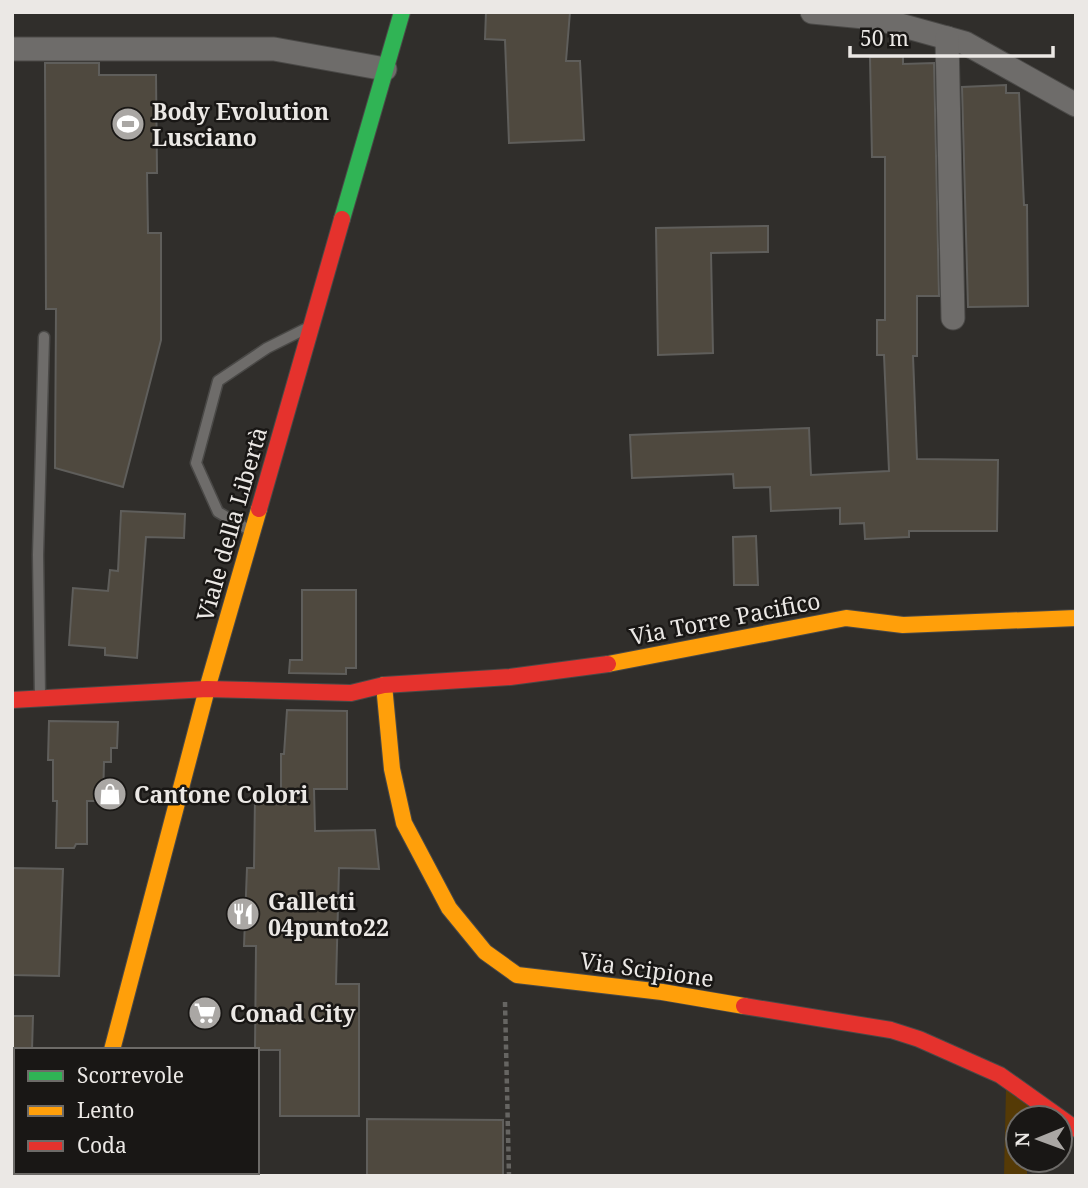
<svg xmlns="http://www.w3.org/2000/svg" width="1088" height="1188" viewBox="0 0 1088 1188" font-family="'Noto Serif',serif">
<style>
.green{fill:#553a06}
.building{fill:#4f493f;stroke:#5f5e5b;stroke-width:2}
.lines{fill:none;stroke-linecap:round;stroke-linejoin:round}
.lane-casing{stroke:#4a4947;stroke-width:13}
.street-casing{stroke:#4a4947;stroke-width:25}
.fast-casing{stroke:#4a4947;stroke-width:18}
.slow-casing{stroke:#4a4947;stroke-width:18}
.jam-casing{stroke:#4a4947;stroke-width:18}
.path{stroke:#666562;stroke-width:4.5;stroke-dasharray:5 3.5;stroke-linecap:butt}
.lane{stroke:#6e6c6a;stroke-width:10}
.street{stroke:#6e6c6a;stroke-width:23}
.fast{stroke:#30b455;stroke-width:16}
.slow{stroke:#ff9f0a;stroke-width:16}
.jam{stroke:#e5322d;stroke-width:16}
.labels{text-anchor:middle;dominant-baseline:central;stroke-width:5;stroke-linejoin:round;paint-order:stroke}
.poi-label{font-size:23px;font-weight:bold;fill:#ebe8e5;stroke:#191715;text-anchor:start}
.street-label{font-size:23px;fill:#ebe8e5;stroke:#191715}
</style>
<rect width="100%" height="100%" fill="#302e2b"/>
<!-- green -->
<path class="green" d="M 1006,1088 L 1028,1105 L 1028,1118 L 1018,1118 L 1018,1160 L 1027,1160 L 1027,1176 L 1004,1176 Z"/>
<!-- building -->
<g class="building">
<path d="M 486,12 L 570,12 L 566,61 L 580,61 L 584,140 L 509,143 L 505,40 L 485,39 Z"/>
<path d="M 903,56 L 903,64 L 934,63 L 939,296 L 917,296 L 917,356 L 913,356 L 917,459 L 998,460 L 997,531 L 909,531 L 909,537 L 865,539 L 864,523 L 840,524 L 840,508 L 771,511 L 770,487 L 734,488 L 733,474 L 632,478 L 630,435 L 809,428 L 811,475 L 889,471 L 884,355 L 877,355 L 877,320 L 885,320 L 885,157 L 872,157 L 870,57 Z"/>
<path d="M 45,63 L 99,63 L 99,75 L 156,75 L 157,173 L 147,173 L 148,233 L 161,233 L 161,340 L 123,487 L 55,468 L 56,309 L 46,309 Z"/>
<path d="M 1006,85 L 1006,93 L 1019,93 L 1024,205 L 1027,205 L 1028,306 L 968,307 L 962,87 Z"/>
<path d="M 768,226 L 768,252 L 711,253 L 713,353 L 658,355 L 656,228 Z"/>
<path d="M 121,511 L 185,514 L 184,538 L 146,537 L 137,658 L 105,655 L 105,648 L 69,645 L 73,588 L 108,591 L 110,570 L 118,571 Z"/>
<path d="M 756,536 L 758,585 L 734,585 L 733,537 Z"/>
<path d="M 302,590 L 356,590 L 356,668 L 346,668 L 346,674 L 289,673 L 290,660 L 302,660 Z"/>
<path d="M 287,710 L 347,711 L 347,789 L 314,789 L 315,831 L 375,830 L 379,869 L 339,868 L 336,984 L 359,984 L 359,1116 L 280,1116 L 280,1050 L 255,1050 L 256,946 L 244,946 L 247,868 L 254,868 L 255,797 L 281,797 L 281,754 L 284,754 Z"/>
<path d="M 49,721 L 118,722 L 117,748 L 111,748 L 111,762 L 104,762 L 103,801 L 87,801 L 87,844 L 76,844 L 74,848 L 56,848 L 57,801 L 53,801 L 53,760 L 48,760 Z"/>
<path d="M 12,868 L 63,869 L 59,976 L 12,975 Z"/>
<path d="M 12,1016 L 33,1016 L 32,1050 L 16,1050 L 16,1089 L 12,1088 Z"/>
<path d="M 367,1119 L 503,1120 L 503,1176 L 367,1176 Z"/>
</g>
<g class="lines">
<defs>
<g id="lane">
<path d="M 251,531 L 218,512 L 196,463 L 218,381 L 267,348 L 305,329"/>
<path d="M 40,696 L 38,555 L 44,337"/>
</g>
<g id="street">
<path d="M 812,12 L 875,18 L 965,43 L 1076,105"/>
<path d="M 947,38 L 953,318"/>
<path d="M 12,49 L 274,49 L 385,69"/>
</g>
<g id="fast">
<path d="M 342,219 L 402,12"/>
<path d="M 79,1176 L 80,1172"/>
</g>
<g id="slow">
<path d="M 608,664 L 846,618 L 903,625 L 1076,618"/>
<path d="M 384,685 L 392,769 L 404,823 L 449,908 L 485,952 L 517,975 L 662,992 L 744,1006"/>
<path d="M 112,1050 L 207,689 L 259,509"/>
</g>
<g id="jam">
<path d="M 259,509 L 342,219"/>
<path d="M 12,700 L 207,689 L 351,693 L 384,685 L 510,677 L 608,664"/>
<path d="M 744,1006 L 891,1030 L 919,1039 L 1000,1075 L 1076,1129"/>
</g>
</defs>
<!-- lane casing -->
<use href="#lane" class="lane-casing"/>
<!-- street casing -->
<use href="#street" class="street-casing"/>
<!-- fast casing -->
<use href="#fast" class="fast-casing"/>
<!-- slow casing -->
<use href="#slow" class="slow-casing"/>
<!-- jam casing -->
<use href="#jam" class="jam-casing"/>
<!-- path -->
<path class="path" d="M 505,1002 L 509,1176"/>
<!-- lane -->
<use href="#lane" class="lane"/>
<!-- street -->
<use href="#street" class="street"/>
<!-- fast -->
<use href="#fast" class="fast"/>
<!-- slow -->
<use href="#slow" class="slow"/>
<!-- jam -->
<use href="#jam" class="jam"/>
</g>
<!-- icons -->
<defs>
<symbol id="stadium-disc" viewBox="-11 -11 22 22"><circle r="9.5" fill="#aaa7a4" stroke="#191715"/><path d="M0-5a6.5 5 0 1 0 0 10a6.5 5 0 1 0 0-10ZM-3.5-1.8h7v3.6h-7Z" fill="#fff"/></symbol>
<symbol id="shop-disc" viewBox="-11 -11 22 22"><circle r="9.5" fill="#aaa7a4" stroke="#191715"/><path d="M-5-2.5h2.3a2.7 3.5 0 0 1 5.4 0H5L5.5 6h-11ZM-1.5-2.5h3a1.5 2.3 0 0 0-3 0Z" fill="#fff"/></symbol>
<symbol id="restaurant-disc" viewBox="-11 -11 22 22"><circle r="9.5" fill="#aaa7a4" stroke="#191715"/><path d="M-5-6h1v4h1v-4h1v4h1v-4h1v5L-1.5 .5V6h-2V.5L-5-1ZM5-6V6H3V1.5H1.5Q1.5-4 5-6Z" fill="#fff"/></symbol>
<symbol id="supermarket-disc" viewBox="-11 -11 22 22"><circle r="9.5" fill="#aaa7a4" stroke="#191715"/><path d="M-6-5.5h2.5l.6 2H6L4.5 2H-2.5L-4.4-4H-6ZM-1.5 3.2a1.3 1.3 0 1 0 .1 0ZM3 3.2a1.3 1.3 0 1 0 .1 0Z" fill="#fff"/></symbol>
</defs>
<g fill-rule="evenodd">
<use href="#stadium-disc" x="109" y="105" width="38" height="38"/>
<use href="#shop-disc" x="91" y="775" width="38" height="38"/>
<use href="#restaurant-disc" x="224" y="895" width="38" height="38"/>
<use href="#supermarket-disc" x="186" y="994" width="38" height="38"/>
</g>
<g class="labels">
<!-- poi labels -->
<g class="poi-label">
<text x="152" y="111">Body Evolution<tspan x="152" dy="26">Lusciano</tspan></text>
<text x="134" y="794">Cantone Colori</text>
<text x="268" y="901">Galletti<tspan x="268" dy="26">04punto22</tspan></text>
<text x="230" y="1013">Conad City</text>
</g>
<!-- street labels -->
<g class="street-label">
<text transform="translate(231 524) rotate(-74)">Viale della Libertà</text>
<text transform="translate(725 618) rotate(-11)">Via Torre Pacifico</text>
<text transform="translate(647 969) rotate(8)">Via Scipione</text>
</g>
</g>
<!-- border -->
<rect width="1088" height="1188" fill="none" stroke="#ebe8e5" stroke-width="28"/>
<!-- legend -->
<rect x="14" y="1048" width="245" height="126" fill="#191715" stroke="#6d6b68" stroke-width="2"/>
<rect x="28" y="1071" width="35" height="10" fill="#30b455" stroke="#6d6b68" stroke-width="2"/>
<text x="77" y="1083" font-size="21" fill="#ebe8e5">Scorrevole</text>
<rect x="28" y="1106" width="35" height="10" fill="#ff9f0a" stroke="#6d6b68" stroke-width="2"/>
<text x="77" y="1118" font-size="21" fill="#ebe8e5">Lento</text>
<rect x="28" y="1141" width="35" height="10" fill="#e5322d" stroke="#6d6b68" stroke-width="2"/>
<text x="77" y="1153" font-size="21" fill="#ebe8e5">Coda</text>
<!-- north arrow -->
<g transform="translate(1039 1139) rotate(269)"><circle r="33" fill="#191715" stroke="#6d6b68" stroke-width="2"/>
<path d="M0-5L12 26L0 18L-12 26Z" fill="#aaa7a4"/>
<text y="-10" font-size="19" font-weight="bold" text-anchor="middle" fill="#ebe8e5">N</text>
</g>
<!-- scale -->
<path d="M850 46v10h203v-10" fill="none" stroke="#ebe8e5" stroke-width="3.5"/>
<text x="860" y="46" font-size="21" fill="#ebe8e5" stroke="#191715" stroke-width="5" paint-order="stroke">50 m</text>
</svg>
